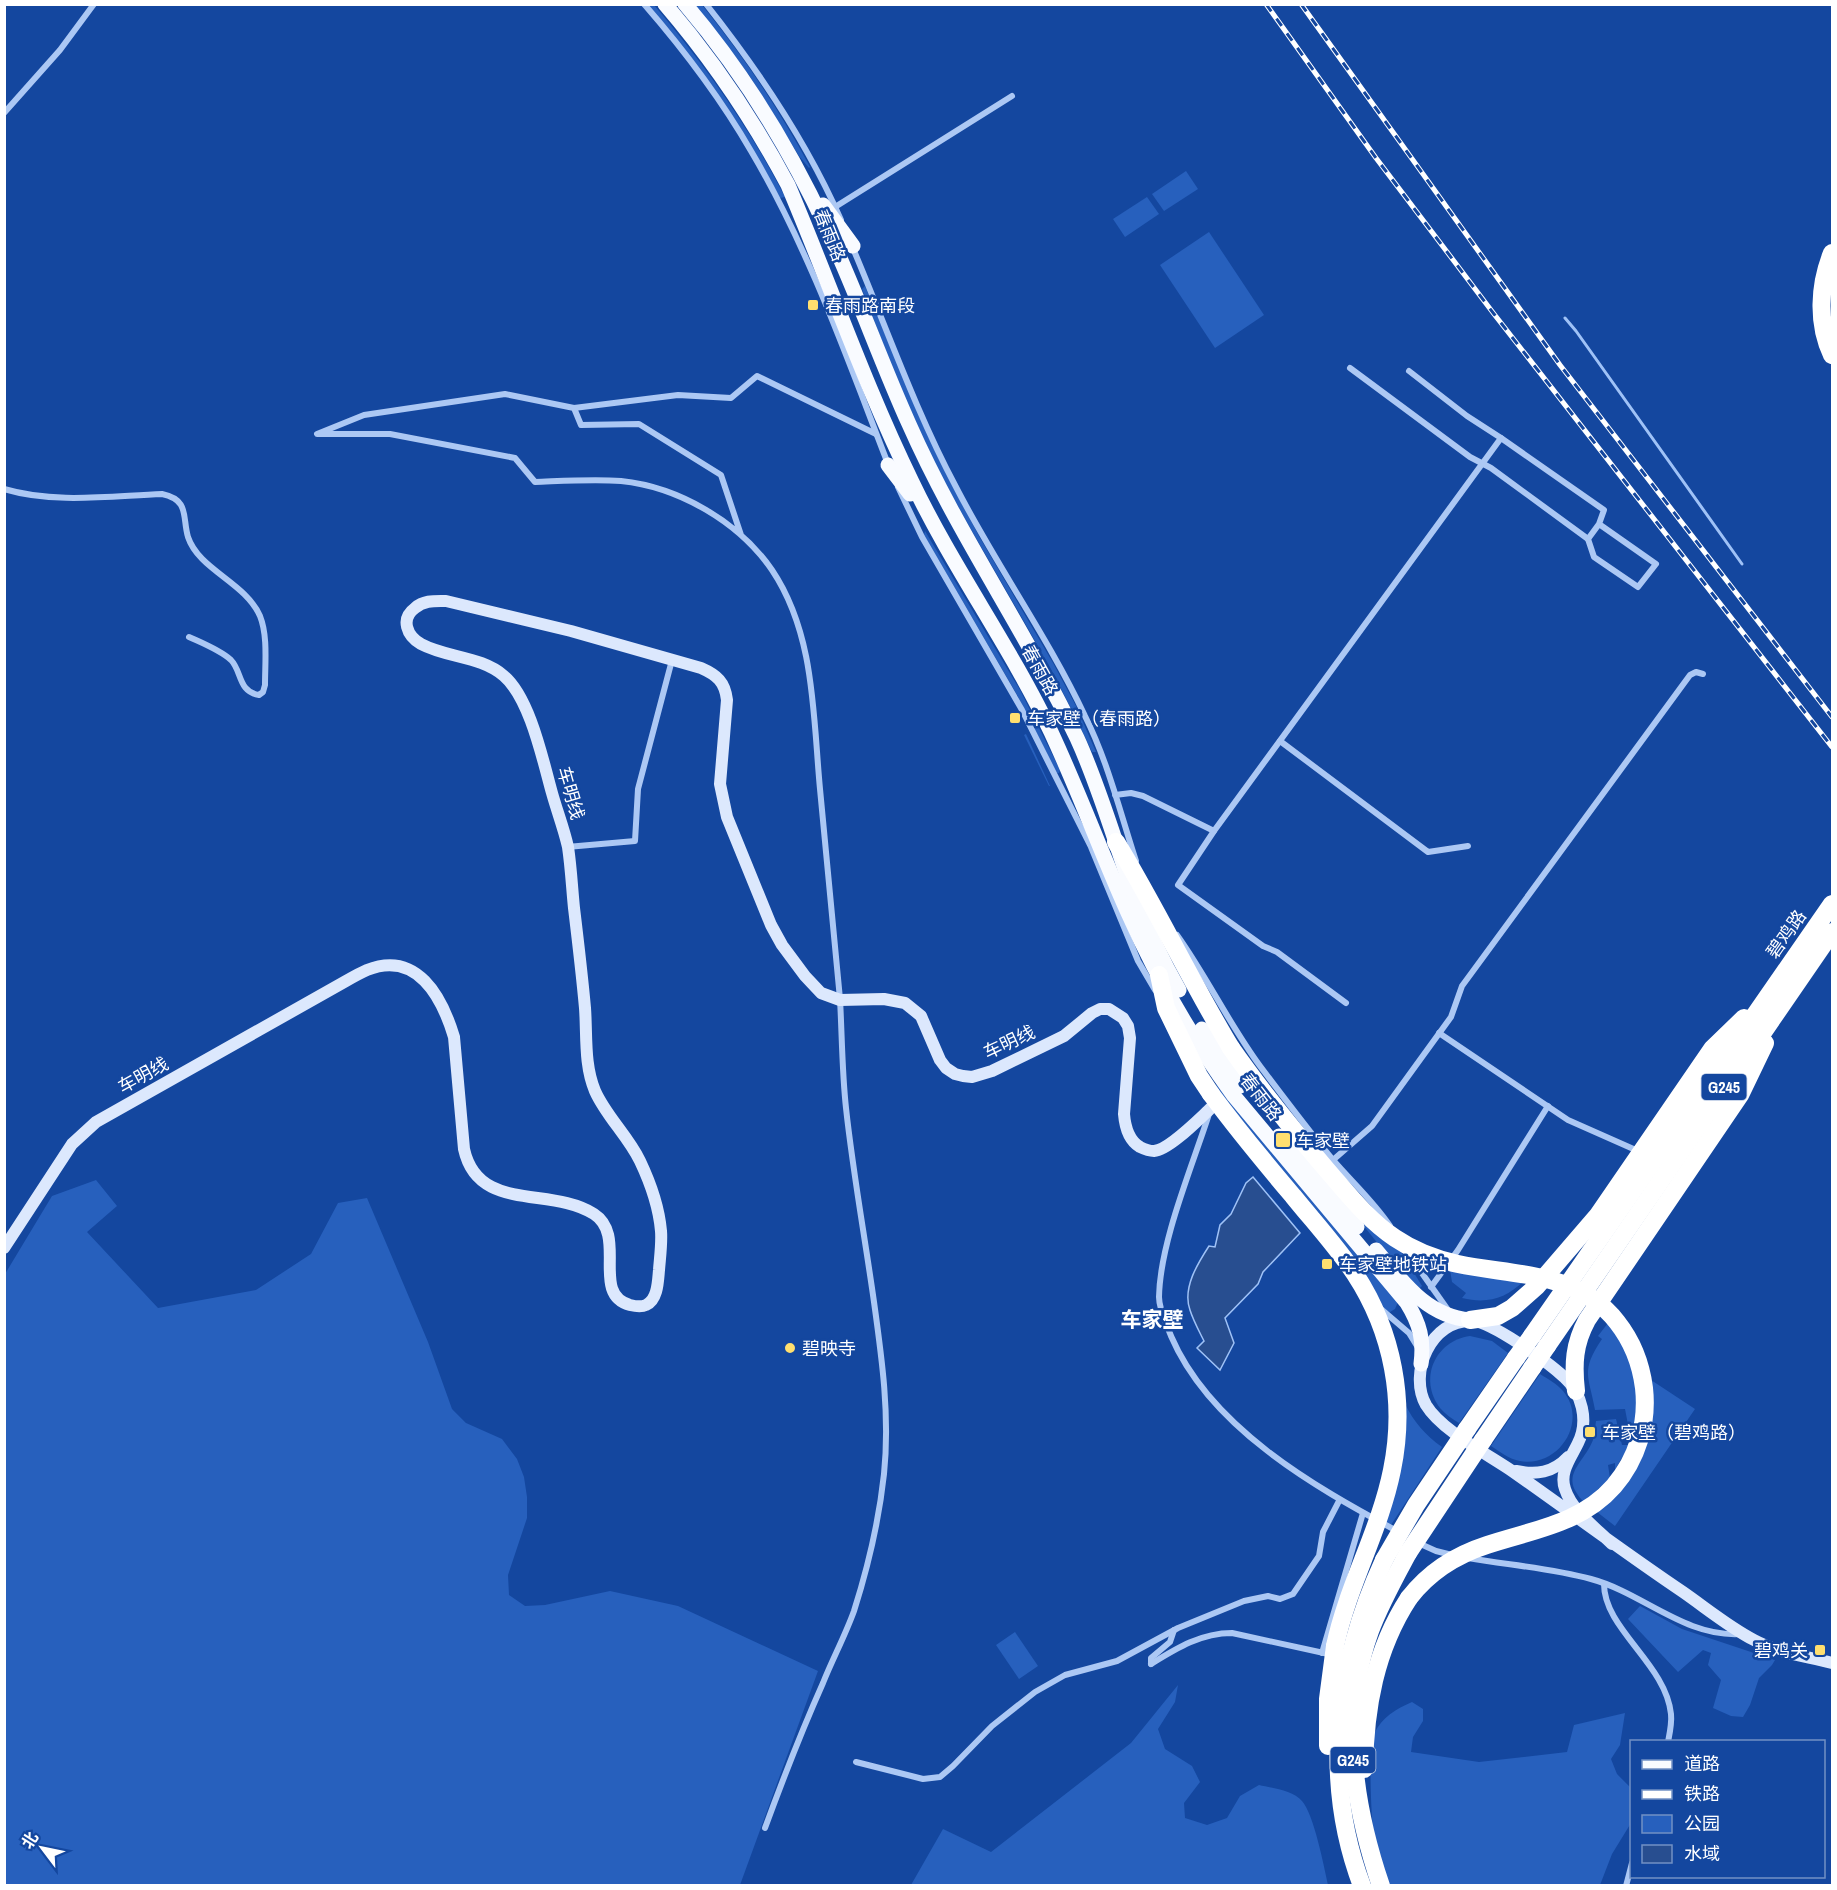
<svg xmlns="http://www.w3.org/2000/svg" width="1837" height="1890" viewBox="0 0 1837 1890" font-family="'Archivo Narrow','Noto Sans SC',sans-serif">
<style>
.green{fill:#2760bd}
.water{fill:#284e90;stroke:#9fc2f7;stroke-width:1.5}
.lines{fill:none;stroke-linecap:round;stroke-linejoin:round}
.stream{stroke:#9fc2f7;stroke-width:3}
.street{stroke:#acc8f4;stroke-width:6}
.secondary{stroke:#dce8fd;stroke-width:12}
.primary{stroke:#f9fbff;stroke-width:15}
.highway{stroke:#fff;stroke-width:18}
.rail-casing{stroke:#fff;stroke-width:5}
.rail{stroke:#14479f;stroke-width:3;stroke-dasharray:9;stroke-linecap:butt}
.highway-bridge{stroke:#fff;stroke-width:18}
.poi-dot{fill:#ffdf6f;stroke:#14479f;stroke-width:2}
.labels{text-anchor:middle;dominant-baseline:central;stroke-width:5;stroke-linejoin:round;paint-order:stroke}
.shield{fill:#14479f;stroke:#b8c8e2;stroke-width:1.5}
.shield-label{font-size:16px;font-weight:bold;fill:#fff}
.street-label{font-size:18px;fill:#fff;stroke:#14479f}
.poi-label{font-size:18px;fill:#fff;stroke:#14479f;text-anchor:start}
.quarter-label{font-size:21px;font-weight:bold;fill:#fff;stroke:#14479f}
</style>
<rect width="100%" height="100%" fill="#14479f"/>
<!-- green -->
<g class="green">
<path d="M 648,5 L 654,5 C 705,65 749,127 785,197 L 780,198 C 743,127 699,67 648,5 Z"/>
<path d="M 695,5 L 702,5 C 743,56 779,109 810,167 L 809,168 L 799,156 L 749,75 Z"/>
<path d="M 1186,171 L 1198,189 L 1164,211 L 1152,194 Z"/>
<path d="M 1147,197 L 1159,214 L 1125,237 L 1113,219 Z"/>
<path d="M 1209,232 L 1264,315 L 1215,348 L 1160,265 Z"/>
<path d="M 865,286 L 925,430 L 946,474 L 980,538 L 1053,663 L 1076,706 L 1096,752 L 1092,752 C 1049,657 992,570 943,479 C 910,419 887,353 862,289 Z"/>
<path d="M 925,531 L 1020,690 L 1060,770 L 1059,773 L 1057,773 L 1016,693 L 924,535 Z"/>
<path d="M 1026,734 L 1050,786 L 1049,786 L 1024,735 Z"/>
<path d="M 1217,1085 L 1398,1302 L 1395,1309 L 1390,1312 L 1386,1311 L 1215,1086 Z"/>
<path d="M 96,1180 L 117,1206 L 87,1232 L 158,1308 L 256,1290 L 311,1254 L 338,1203 L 367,1198 L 428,1342 L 452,1409 L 466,1423 L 502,1439 L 517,1459 L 524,1477 L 527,1497 L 527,1518 L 508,1575 L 509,1595 L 525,1606 L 545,1605 L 610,1591 L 678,1606 L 818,1671 L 740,1885 L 5,1885 L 5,1274 L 52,1196 Z"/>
<path d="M 1351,1210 L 1400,1250 L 1422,1286 L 1419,1289 L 1391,1260 Z"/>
<path d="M 1450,1270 L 1524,1281 C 1505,1299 1487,1304 1462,1298 L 1466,1293 L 1452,1282 Z"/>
<path d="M 1608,1323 C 1626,1347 1639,1376 1638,1407 C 1637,1418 1633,1430 1631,1440 L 1625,1409 L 1595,1410 C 1589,1375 1580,1372 1602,1339 L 1598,1336 Z"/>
<path d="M 1470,1336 L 1492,1341 L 1508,1353 L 1459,1423 C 1452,1419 1445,1414 1440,1408 C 1418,1379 1435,1341 1470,1336 Z"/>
<path d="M 1540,1374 C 1548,1379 1557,1384 1563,1391 C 1589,1422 1558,1468 1520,1461 C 1509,1459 1500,1452 1491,1446 Z"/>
<path d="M 1651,1380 L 1695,1409 L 1615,1526 L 1597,1512 L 1611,1500 Z"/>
<path d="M 1405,1404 C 1414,1422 1425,1435 1442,1447 L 1389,1528 L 1383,1525 Z"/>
<path d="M 1616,1419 L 1622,1445 L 1629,1445 L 1615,1470 L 1615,1463 L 1608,1465 L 1610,1478 L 1584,1502 C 1558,1475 1583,1465 1593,1440 C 1595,1434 1595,1427 1596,1421 Z"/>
<path d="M 1640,1606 L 1682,1629 L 1775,1660 L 1772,1665 L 1759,1678 L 1750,1705 L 1743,1717 L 1731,1716 L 1713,1708 L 1721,1680 L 1708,1665 L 1711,1653 L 1703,1650 L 1678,1672 L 1628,1619 Z"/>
<path d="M 1015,1632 L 1038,1666 L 1019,1679 L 996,1645 Z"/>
<path d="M 1178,1685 L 1175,1702 L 1158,1729 L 1165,1749 L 1192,1766 L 1200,1782 L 1184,1803 L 1185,1818 L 1207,1825 L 1227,1818 L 1240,1796 L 1259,1785 C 1272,1788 1293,1790 1302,1801 C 1314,1815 1324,1866 1328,1885 L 911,1885 L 943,1829 L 991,1852 L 1131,1743 Z"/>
<path d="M 1412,1702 L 1423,1709 L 1423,1721 L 1413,1737 L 1411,1752 L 1479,1762 L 1567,1752 L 1574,1725 L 1625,1713 L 1620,1745 L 1611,1759 L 1617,1774 L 1631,1788 L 1631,1823 L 1612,1854 L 1600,1885 L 1388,1885 C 1383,1869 1377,1853 1374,1836 C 1371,1820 1368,1745 1374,1734 C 1382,1717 1396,1709 1412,1702 Z"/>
</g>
<!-- water -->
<path class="water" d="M 1253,1177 L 1300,1233 L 1263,1272 L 1258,1284 L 1225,1318 L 1234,1343 L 1220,1370 L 1197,1348 L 1204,1341 C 1199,1331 1193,1320 1190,1310 C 1182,1288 1198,1263 1209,1246 L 1215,1247 L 1220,1225 L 1231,1214 L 1246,1183 Z"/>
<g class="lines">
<!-- stream -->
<path class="stream" d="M 1565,318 L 1576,331 L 1742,564"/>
<!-- street -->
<g class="street">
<path d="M 644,4 C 684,50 721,99 751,151 C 809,249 847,358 888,464"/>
<path d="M 706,4 C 759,71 807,142 841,220"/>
<path d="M 4,113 L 60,50 L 94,4"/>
<path d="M 835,207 L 1012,96"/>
<path d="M 852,246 C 886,326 915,410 956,487 C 996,565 1048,637 1085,716 C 1108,762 1120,812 1136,861"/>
<path d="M 1350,368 L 1470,457 L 1491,468 L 1588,539"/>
<path d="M 1409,371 L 1467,416 L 1501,438"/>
<path d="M 574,408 L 678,395 L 731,398 L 757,376 L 876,434"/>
<path d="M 898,487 L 922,537 L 1022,710 L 1091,847 L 1138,961 L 1155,990"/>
<path d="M 4,489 C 55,504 109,496 162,494 C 190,500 182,517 188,537 C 199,570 245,582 260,616 C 268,636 265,663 265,685 L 263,692 L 259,695 C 238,692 242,671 231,660 C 220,650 202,643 189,637"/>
<path d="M 741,535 L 721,475 L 639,424 L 581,425 L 574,408 L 505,394 L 364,415 L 317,434 L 390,434 L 515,458 L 535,482 C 563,481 593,479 621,481 C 679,487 739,522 772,570 C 815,634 813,715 820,789 C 827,859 834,929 840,999 C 842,1035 842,1072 846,1108 C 853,1173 865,1238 874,1302 C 882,1359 890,1416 884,1474 C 879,1520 868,1567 854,1611 C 845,1636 833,1658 823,1683 C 802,1730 783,1779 765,1828"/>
<path d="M 1280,741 L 1428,852 L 1468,846"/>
<path d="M 1115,795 L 1131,793 L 1143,796 L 1214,831"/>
<path d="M 567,847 L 635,841 L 638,789 L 672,660"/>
<path d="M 1177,935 C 1207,977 1229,1024 1260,1066 C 1284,1098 1308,1130 1333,1160 C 1352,1182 1374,1202 1390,1226"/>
<path d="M 1346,1003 L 1277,952 L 1263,946 L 1178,885 L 1214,831 L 1501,438 L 1604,510 L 1599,524 L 1656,564 L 1638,587 L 1594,557 L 1588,539 L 1599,524"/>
<path d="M 1439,1033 L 1568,1120 L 1638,1151"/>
<path d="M 1209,1114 C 1192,1167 1160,1242 1159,1297 C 1159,1310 1167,1325 1171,1336 C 1210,1427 1313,1486 1397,1531"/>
<path d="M 1333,1160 L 1372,1126 L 1451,1017 L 1462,986 L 1690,675 L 1696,672 L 1703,674"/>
<path d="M 1407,1252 L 1448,1310"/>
<path d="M 1431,1287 L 1458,1250 L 1548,1106"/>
<path d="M 1381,1309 L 1409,1333 L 1417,1346"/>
<path d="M 1416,1542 L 1436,1551 L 1452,1555"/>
<path d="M 1468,1558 C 1508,1565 1550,1568 1591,1579 C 1643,1593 1684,1637 1740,1634"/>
<path d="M 1604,1584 C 1604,1629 1666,1664 1671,1714 C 1672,1723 1670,1732 1668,1742"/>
<path d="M 1322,1653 L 1363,1513"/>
<path d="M 1151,1664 C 1177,1648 1201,1633 1232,1633 L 1333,1655"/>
<path d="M 1151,1664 L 1151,1658 L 1170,1642 L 1174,1630"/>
<path d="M 856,1762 L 923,1779 L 940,1777 L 953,1766 L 992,1726 L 1035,1692 L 1065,1675 L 1117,1661 L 1178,1628 L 1244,1601 L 1268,1596 L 1280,1599 L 1293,1594 L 1319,1556 L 1323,1532 L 1339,1501"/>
<path d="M 1626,1886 L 1632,1863"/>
</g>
<!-- secondary -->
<g class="secondary">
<path d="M 4,1248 L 72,1144 L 96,1122 L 346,981 C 353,977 360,973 367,970 C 417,950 442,997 454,1037 L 464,1149 C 478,1213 550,1186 594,1214 C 628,1236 590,1294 630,1305 C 634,1306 642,1307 646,1305 C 658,1300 658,1280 659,1270 C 660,1257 662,1243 661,1231 C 659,1208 650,1182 640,1161 C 628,1136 606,1116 595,1091 C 584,1065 587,1035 585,1008 C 582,975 578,941 574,908 C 572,888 571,867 568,847 C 564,829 557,811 552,793 C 543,761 530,698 504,676 C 481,656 447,658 421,644 C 407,636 400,619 415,608 C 424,600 435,601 446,601 L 571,631 L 701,668 C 717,675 725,682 727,700 L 720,784 L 727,817 L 771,925 L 782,945 L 805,976 L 821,993 L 840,1000 L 884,999 L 905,1003 L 921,1016 L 940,1060 L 946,1068 L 955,1074 L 963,1076 L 972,1077 L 992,1071 L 1064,1036 L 1092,1013 L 1100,1009 L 1109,1009 L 1123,1018 L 1128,1026 L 1130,1038 L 1124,1114 C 1125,1126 1128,1140 1140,1147 C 1144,1149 1149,1151 1154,1151 C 1169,1150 1199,1119 1211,1108"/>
<path d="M 1516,1471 C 1536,1475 1553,1473 1568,1457"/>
<path d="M 1612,1544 C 1596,1528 1572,1511 1565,1489 C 1559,1472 1571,1458 1578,1443 C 1589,1421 1582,1393 1564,1377 C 1549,1363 1491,1321 1472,1321 C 1431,1319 1408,1373 1426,1405 C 1441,1430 1487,1454 1512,1471 C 1569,1511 1625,1553 1683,1592 C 1706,1608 1729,1627 1754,1640 C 1778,1653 1806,1656 1832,1663"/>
</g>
<!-- primary -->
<g class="primary">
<path d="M 665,4 C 713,60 754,121 788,185 C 830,284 865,386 912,482 C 953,568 1010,646 1051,732 C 1079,792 1102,855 1129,915 C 1157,978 1193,1040 1234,1096 L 1407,1303 C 1420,1324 1424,1340 1421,1364"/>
<path d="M 685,4 C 743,72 790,149 827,229 C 857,293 880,360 909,424 C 957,533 1026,631 1077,738 C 1100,788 1115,843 1134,895 C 1147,928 1162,960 1179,990"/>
<path d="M 823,205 L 853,246"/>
<path d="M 888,465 L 910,494"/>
<path d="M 1202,1029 L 1240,1086"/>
<path d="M 1279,1136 L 1357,1227"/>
<path d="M 1376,1250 C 1403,1282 1426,1316 1470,1320"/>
</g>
<!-- highway -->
<g class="highway">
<path d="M 1832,253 C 1819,285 1817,324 1832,355"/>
<path d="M 1116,842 C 1157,909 1190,980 1231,1048"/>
<path d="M 1159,975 L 1166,1008 L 1199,1076 L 1211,1094"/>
<path d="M 1470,1320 L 1498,1316 L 1512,1308 L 1537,1286 L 1598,1215 L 1712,1049 L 1744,1018"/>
<path d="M 1532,1336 L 1832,904"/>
<path d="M 1547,1346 L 1832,932"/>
<path d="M 1576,1391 C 1573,1364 1574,1344 1587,1320 L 1740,1095 L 1765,1043"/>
<path d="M 1467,1429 L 1516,1358"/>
<path d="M 1483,1440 L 1532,1368"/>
<path d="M 1328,1746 L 1328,1699 L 1335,1646"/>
<path d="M 1364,1769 C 1365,1708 1375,1650 1409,1598"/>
<path d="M 1362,1886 C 1321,1778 1337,1662 1384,1560"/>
<path d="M 1381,1886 C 1353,1804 1340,1714 1370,1631 C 1380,1604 1394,1579 1408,1553"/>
</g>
<defs>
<g id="rail">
<path d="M 1266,4 L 1376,158 L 1494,314 L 1832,747"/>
<path d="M 1301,4 L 1560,365 L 1832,717"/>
</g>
</defs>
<!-- rail casing -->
<use href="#rail" class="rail-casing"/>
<!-- rail -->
<use href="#rail" class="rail"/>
<!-- highway-bridge -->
<g class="highway-bridge">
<path d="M 1231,1048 C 1261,1091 1293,1130 1327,1170 C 1348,1194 1368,1220 1395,1238 C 1414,1251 1435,1259 1458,1264 C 1515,1276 1577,1271 1617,1322 C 1632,1341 1641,1364 1644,1388 C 1648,1424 1637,1459 1614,1486 C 1581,1524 1532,1530 1487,1545 C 1456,1555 1429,1572 1409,1598"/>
<path d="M 1211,1094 C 1237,1129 1265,1163 1293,1196 C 1314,1222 1337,1247 1355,1274 C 1393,1332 1406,1402 1392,1470 C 1380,1530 1348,1585 1335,1646"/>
<path d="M 1516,1358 L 1532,1336"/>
<path d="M 1532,1368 L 1547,1346"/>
<path d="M 1408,1553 L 1483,1440"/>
<path d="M 1384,1560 L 1416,1505 L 1467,1429"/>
</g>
</g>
<!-- markers -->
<g class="poi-dot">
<rect x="807" y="299" width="12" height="12" rx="3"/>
<rect x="1009" y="712" width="12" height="12" rx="3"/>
<rect x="1275" y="1132" width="16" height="16" rx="3"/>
<rect x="1321" y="1258" width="12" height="12" rx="3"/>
<circle cx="790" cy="1348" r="6"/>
<rect x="1584" y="1426" width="12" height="12" rx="3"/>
<rect x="1814" y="1644" width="12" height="12" rx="3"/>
</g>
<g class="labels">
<!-- shield labels -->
<g class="shield">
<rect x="1701.5" y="1074" width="45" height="26" rx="4.5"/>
<rect x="1330.5" y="1747" width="45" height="26" rx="4.5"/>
</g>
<g class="shield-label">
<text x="1724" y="1087">G245</text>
<text x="1353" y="1760">G245</text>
</g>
<!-- street labels -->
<g class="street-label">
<text transform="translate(830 235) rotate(68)">春雨路</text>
<text transform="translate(1040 670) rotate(61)">春雨路</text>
<text transform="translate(571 793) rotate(74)">车明线</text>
<text transform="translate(1786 934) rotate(-55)">碧鸡路</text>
<text transform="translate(1009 1042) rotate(-25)">车明线</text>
<text transform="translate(143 1075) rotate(-29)">车明线</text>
<text transform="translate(1261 1097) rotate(52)">春雨路</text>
</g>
<!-- poi labels -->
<g class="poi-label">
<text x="825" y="305">春雨路南段</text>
<text x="1027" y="718">车家壁（春雨路）</text>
<text x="1296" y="1140">车家壁</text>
<text x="1339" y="1264">车家壁地铁站</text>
<text x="802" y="1348">碧映寺</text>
<text x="1602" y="1432">车家壁（碧鸡路）</text>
<text x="1808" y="1650" text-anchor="end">碧鸡关</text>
</g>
<!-- quarter labels -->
<g class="quarter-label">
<text x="1152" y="1319">车家壁</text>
</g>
</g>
<!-- border -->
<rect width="1837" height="1890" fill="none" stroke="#ffffff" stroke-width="12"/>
<!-- legend -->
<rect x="1630" y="1740" width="195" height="138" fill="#14479f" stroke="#7291c5" stroke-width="1.5"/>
<rect x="1642" y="1760" width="30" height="9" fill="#f9fbff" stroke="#7291c5" stroke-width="1.5"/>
<text x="1684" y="1770" font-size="18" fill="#ffffff">道路</text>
<rect x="1642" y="1790" width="30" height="9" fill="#ffffff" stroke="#7291c5" stroke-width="1.5"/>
<text x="1684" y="1800" font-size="18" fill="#ffffff">铁路</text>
<rect x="1642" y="1815" width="30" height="18" fill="#2760bd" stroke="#7291c5" stroke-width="1.5"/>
<text x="1684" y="1830" font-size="18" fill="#ffffff">公园</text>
<rect x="1642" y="1845" width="30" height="18" fill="#284e90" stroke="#7291c5" stroke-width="1.5"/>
<text x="1684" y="1860" font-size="18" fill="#ffffff">水域</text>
<!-- north arrow -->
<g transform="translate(42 1848) rotate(302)" stroke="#14479f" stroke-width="4.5" paint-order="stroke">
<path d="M0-4.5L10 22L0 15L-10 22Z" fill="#ffffff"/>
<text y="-9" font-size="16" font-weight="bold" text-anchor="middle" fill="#ffffff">北</text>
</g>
</svg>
